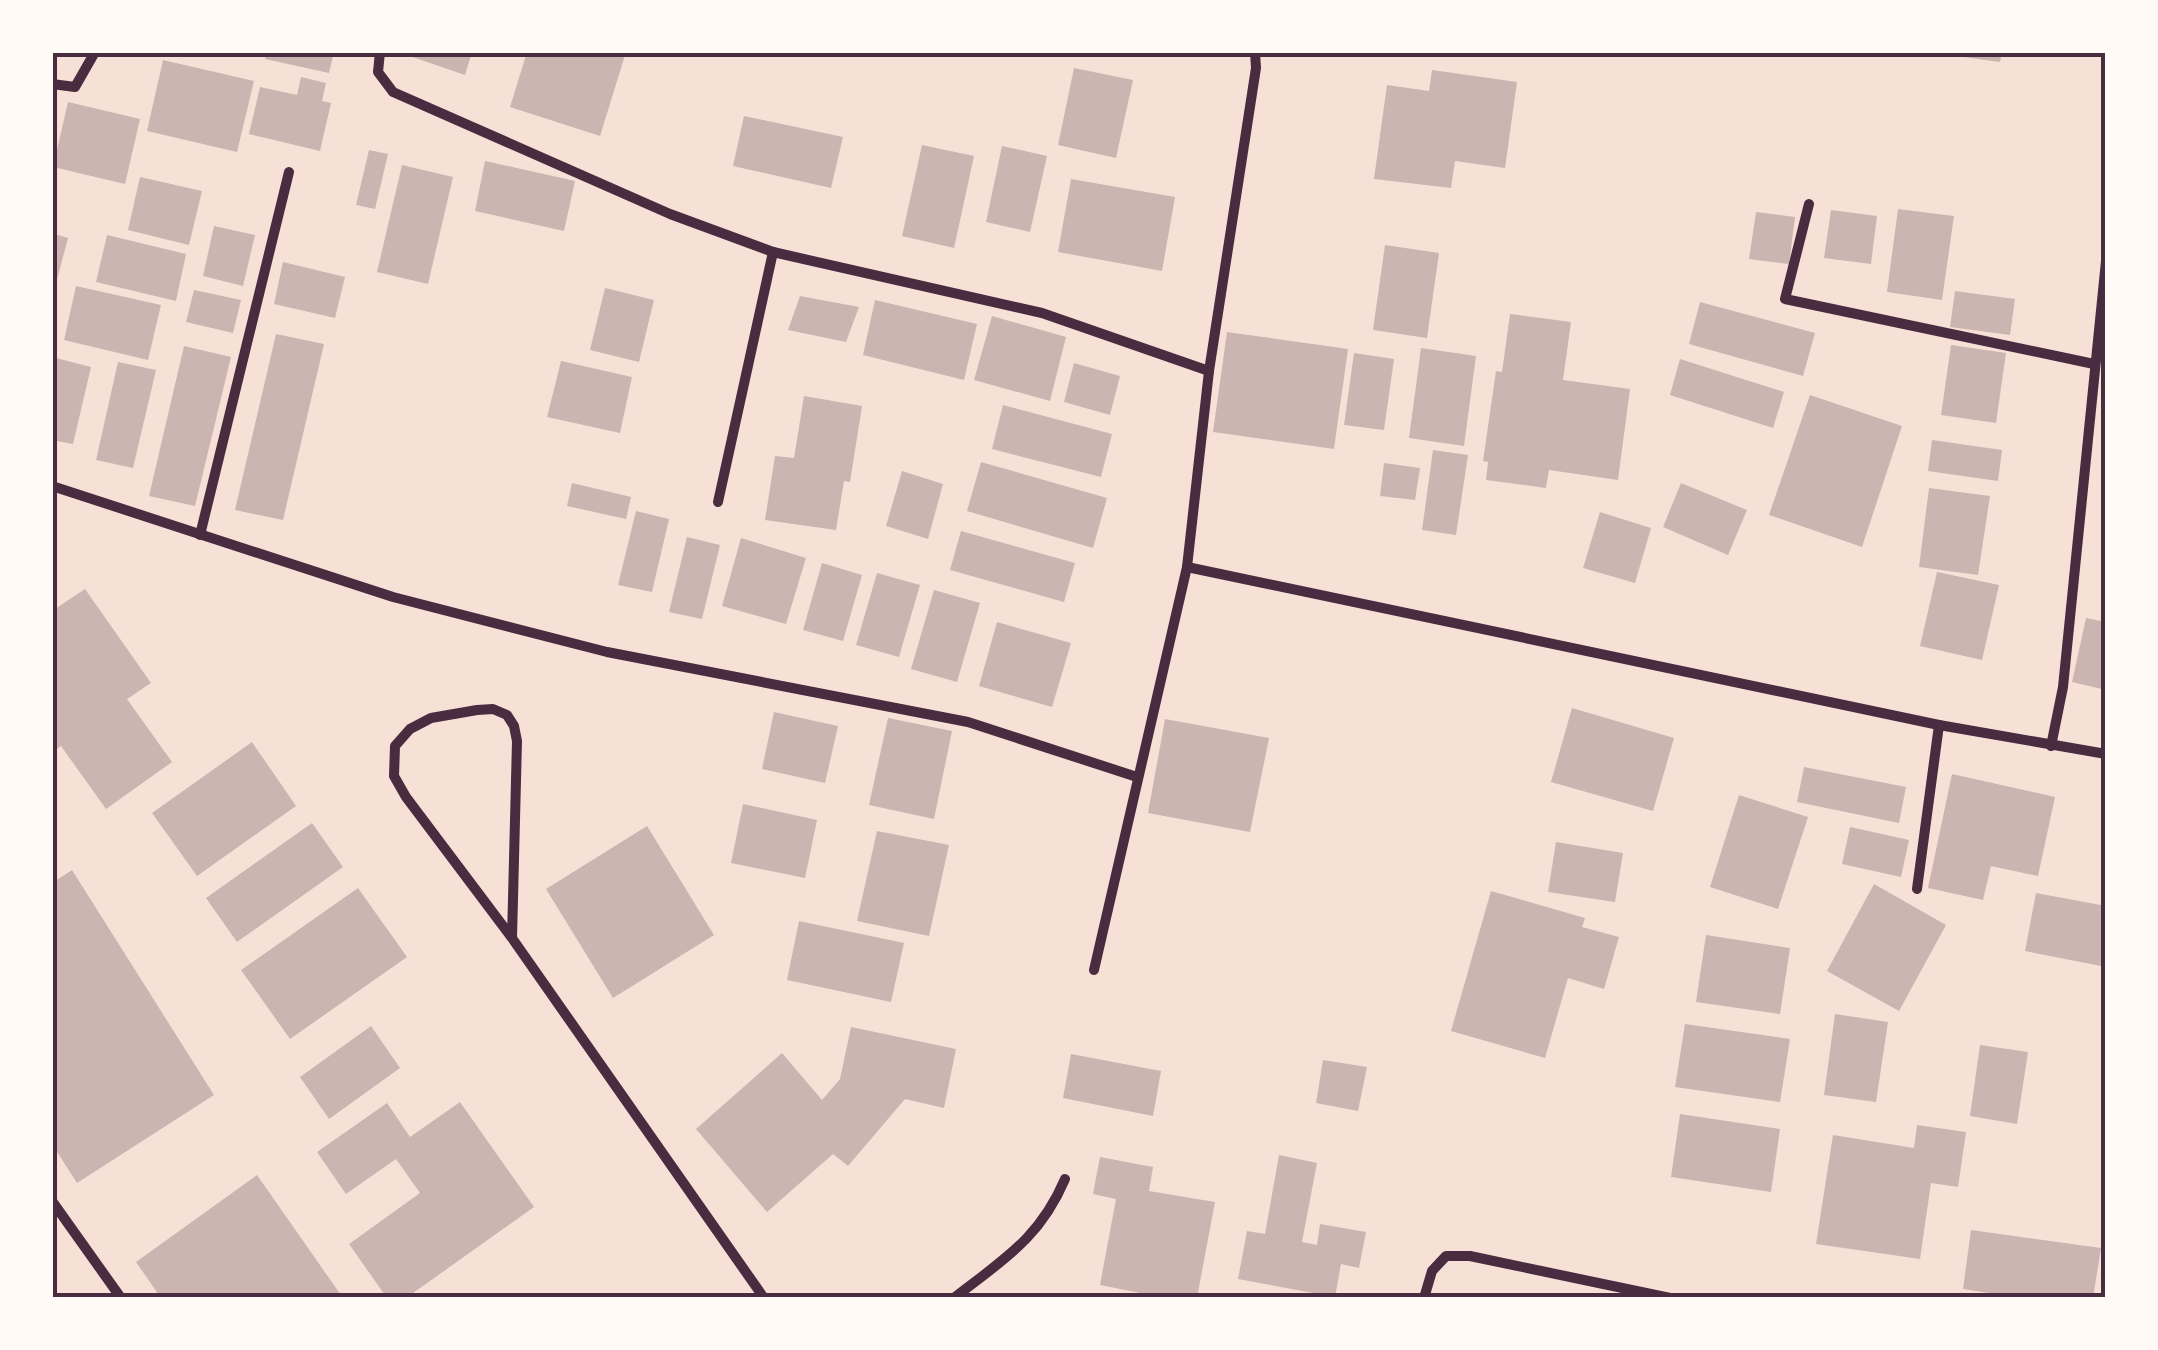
<svg xmlns="http://www.w3.org/2000/svg" width="2158" height="1350" viewBox="0 0 2158 1350" font-family="Inter,sans-serif">
<style>
.building{fill:#ccb4b1}
.lines{fill:none;stroke-linecap:round;stroke-linejoin:round}
.minor{stroke:#4a2c40;stroke-width:10}
.neatline{fill:none;stroke:#4a2c40;stroke-width:4}
</style>
<rect width="100%" height="100%" fill="#f7e1d7"/>
<!-- building -->
<g class="building">
<path d="M 267,52 L 334,52 L 329,73 L 265,59 Z"/>
<path d="M 398,52 L 472,52 L 465,75 Z"/>
<path d="M 527,52 L 626,52 L 600,136 L 510,107 Z"/>
<path d="M 1956,52 L 2002,52 L 2000,62 L 1956,56 Z"/>
<path d="M 163,60 L 254,81 L 237,152 L 147,131 Z"/>
<path d="M 1074,68 L 1133,80 L 1116,158 L 1058,145 Z"/>
<path d="M 1432,70 L 1517,82 L 1505,168 L 1455,161 L 1451,188 L 1374,179 L 1387,85 L 1429,91 Z"/>
<path d="M 301,77 L 326,83 L 322,101 L 331,103 L 320,151 L 249,134 L 260,87 L 297,95 Z"/>
<path d="M 68,102 L 140,119 L 125,184 L 53,167 Z"/>
<path d="M 744,116 L 843,137 L 831,188 L 733,166 Z"/>
<path d="M 922,145 L 974,156 L 954,248 L 902,236 Z"/>
<path d="M 1002,146 L 1047,156 L 1030,232 L 986,222 Z"/>
<path d="M 369,150 L 388,154 L 375,209 L 356,205 Z"/>
<path d="M 485,161 L 575,181 L 564,231 L 475,211 Z"/>
<path d="M 402,165 L 453,177 L 428,284 L 377,272 Z"/>
<path d="M 140,177 L 202,191 L 189,245 L 128,230 Z"/>
<path d="M 1071,179 L 1175,197 L 1162,271 L 1058,252 Z"/>
<path d="M 1898,209 L 1954,216 L 1942,300 L 1887,292 Z"/>
<path d="M 1831,210 L 1877,216 L 1871,264 L 1824,258 Z"/>
<path d="M 1756,212 L 1795,217 L 1789,264 L 1749,259 Z"/>
<path d="M 214,226 L 255,235 L 243,286 L 203,276 Z"/>
<path d="M 52,233 L 68,238 L 54,291 L 52,291 Z"/>
<path d="M 107,235 L 186,254 L 176,301 L 96,282 Z"/>
<path d="M 1385,245 L 1439,253 L 1427,338 L 1373,330 Z"/>
<path d="M 283,262 L 345,277 L 335,318 L 274,304 Z"/>
<path d="M 76,286 L 161,305 L 148,360 L 64,340 Z"/>
<path d="M 605,288 L 654,300 L 639,362 L 590,350 Z"/>
<path d="M 194,290 L 241,300 L 233,333 L 186,322 Z"/>
<path d="M 1955,291 L 2015,299 L 2010,335 L 1950,327 Z"/>
<path d="M 800,296 L 859,307 L 846,342 L 788,330 Z"/>
<path d="M 875,300 L 977,324 L 964,380 L 863,355 Z"/>
<path d="M 1700,302 L 1815,333 L 1803,376 L 1689,344 Z"/>
<path d="M 1510,314 L 1571,322 L 1563,380 L 1630,389 L 1618,480 L 1549,470 L 1546,488 L 1486,480 L 1488,462 L 1483,461 L 1496,371 L 1502,372 Z"/>
<path d="M 992,316 L 1066,337 L 1050,401 L 974,380 Z"/>
<path d="M 1227,332 L 1348,349 L 1334,449 L 1213,432 Z"/>
<path d="M 276,334 L 324,344 L 283,520 L 235,510 Z"/>
<path d="M 1951,345 L 2006,353 L 1996,423 L 1941,415 Z"/>
<path d="M 184,346 L 231,357 L 195,506 L 149,496 Z"/>
<path d="M 1421,348 L 1476,356 L 1464,446 L 1409,438 Z"/>
<path d="M 1354,353 L 1394,359 L 1384,430 L 1344,425 Z"/>
<path d="M 52,357 L 91,367 L 73,444 L 52,440 Z"/>
<path d="M 1680,359 L 1784,392 L 1773,428 L 1670,395 Z"/>
<path d="M 561,361 L 632,377 L 620,433 L 547,417 Z"/>
<path d="M 118,362 L 156,370 L 133,468 L 96,460 Z"/>
<path d="M 1074,363 L 1120,376 L 1110,415 L 1064,402 Z"/>
<path d="M 1810,395 L 1902,426 L 1862,547 L 1769,515 Z"/>
<path d="M 804,396 L 862,406 L 850,482 L 844,481 L 836,530 L 765,520 L 775,456 L 794,458 Z"/>
<path d="M 1003,405 L 1112,434 L 1101,477 L 992,449 Z"/>
<path d="M 1932,440 L 2002,450 L 1998,481 L 1928,471 Z"/>
<path d="M 1433,450 L 1468,455 L 1456,535 L 1422,530 Z"/>
<path d="M 981,462 L 1107,498 L 1093,548 L 967,511 Z"/>
<path d="M 1384,463 L 1420,468 L 1415,500 L 1380,496 Z"/>
<path d="M 902,471 L 943,484 L 928,539 L 886,526 Z"/>
<path d="M 572,483 L 631,497 L 626,519 L 567,506 Z"/>
<path d="M 1681,483 L 1747,510 L 1728,555 L 1663,527 Z"/>
<path d="M 1929,488 L 1990,496 L 1978,575 L 1919,567 Z"/>
<path d="M 636,511 L 669,519 L 652,592 L 618,585 Z"/>
<path d="M 1600,512 L 1651,528 L 1635,583 L 1583,568 Z"/>
<path d="M 961,531 L 1075,563 L 1064,602 L 950,570 Z"/>
<path d="M 687,537 L 720,545 L 702,619 L 669,612 Z"/>
<path d="M 741,538 L 806,558 L 786,624 L 722,606 Z"/>
<path d="M 822,563 L 862,575 L 843,641 L 803,630 Z"/>
<path d="M 1937,572 L 1999,585 L 1982,660 L 1920,646 Z"/>
<path d="M 877,573 L 920,585 L 899,657 L 856,645 Z"/>
<path d="M 85,589 L 151,683 L 127,699 L 172,762 L 106,809 L 61,746 L 52,752 L 52,611 Z"/>
<path d="M 934,590 L 980,603 L 957,682 L 911,669 Z"/>
<path d="M 2086,618 L 2106,622 L 2106,690 L 2072,682 Z"/>
<path d="M 997,622 L 1071,643 L 1052,707 L 979,686 Z"/>
<path d="M 1572,708 L 1674,738 L 1653,811 L 1551,782 Z"/>
<path d="M 774,712 L 838,726 L 825,783 L 762,769 Z"/>
<path d="M 888,718 L 952,731 L 934,819 L 869,805 Z"/>
<path d="M 1165,719 L 1269,738 L 1250,832 L 1148,813 Z"/>
<path d="M 252,742 L 296,806 L 197,876 L 152,813 Z"/>
<path d="M 1804,767 L 1906,787 L 1899,823 L 1797,802 Z"/>
<path d="M 1952,774 L 2055,797 L 2038,876 L 1991,866 L 1983,900 L 1928,888 Z"/>
<path d="M 1739,795 L 1808,817 L 1778,909 L 1710,887 Z"/>
<path d="M 743,804 L 817,820 L 805,878 L 731,863 Z"/>
<path d="M 312,823 L 343,867 L 237,942 L 206,898 Z"/>
<path d="M 647,826 L 714,935 L 613,998 L 546,889 Z"/>
<path d="M 1850,827 L 1909,840 L 1901,877 L 1842,864 Z"/>
<path d="M 877,831 L 949,845 L 929,936 L 857,921 Z"/>
<path d="M 1556,842 L 1623,853 L 1615,902 L 1548,892 Z"/>
<path d="M 72,870 L 214,1095 L 77,1183 L 52,1144 L 52,883 Z"/>
<path d="M 1874,884 L 1946,925 L 1899,1011 L 1827,971 Z"/>
<path d="M 358,888 L 407,957 L 290,1039 L 241,970 Z"/>
<path d="M 1491,891 L 1585,918 L 1582,927 L 1619,937 L 1604,989 L 1568,978 L 1545,1058 L 1451,1031 Z"/>
<path d="M 2036,893 L 2106,906 L 2106,967 L 2025,951 Z"/>
<path d="M 799,921 L 904,943 L 891,1002 L 787,980 Z"/>
<path d="M 1706,935 L 1790,948 L 1780,1014 L 1696,1002 Z"/>
<path d="M 1835,1014 L 1888,1022 L 1876,1102 L 1824,1095 Z"/>
<path d="M 1685,1024 L 1790,1039 L 1780,1102 L 1675,1087 Z"/>
<path d="M 371,1026 L 400,1068 L 329,1119 L 300,1077 Z"/>
<path d="M 851,1027 L 956,1049 L 944,1108 L 905,1099 L 848,1166 L 833,1154 L 767,1212 L 696,1129 L 782,1053 L 822,1100 L 840,1079 Z"/>
<path d="M 1980,1045 L 2028,1052 L 2017,1124 L 1970,1116 Z"/>
<path d="M 1071,1054 L 1161,1071 L 1153,1116 L 1063,1098 Z"/>
<path d="M 1323,1060 L 1367,1067 L 1358,1111 L 1316,1103 Z"/>
<path d="M 460,1102 L 534,1207 L 406,1298 L 387,1298 L 349,1244 L 420,1193 L 396,1159 L 346,1194 L 317,1152 L 387,1103 L 410,1137 Z"/>
<path d="M 1680,1114 L 1780,1129 L 1771,1192 L 1671,1177 Z"/>
<path d="M 1917,1125 L 1966,1132 L 1958,1187 L 1931,1183 L 1920,1259 L 1816,1244 L 1833,1135 L 1914,1148 Z"/>
<path d="M 1279,1155 L 1317,1163 L 1302,1242 L 1317,1245 L 1320,1224 L 1366,1232 L 1359,1268 L 1341,1264 L 1335,1297 L 1238,1279 L 1247,1231 L 1265,1234 Z"/>
<path d="M 1100,1157 L 1153,1167 L 1149,1191 L 1215,1202 L 1197,1298 L 1165,1298 L 1100,1285 L 1116,1199 L 1093,1194 Z"/>
<path d="M 257,1175 L 343,1298 L 161,1298 L 136,1262 Z"/>
<path d="M 1971,1230 L 2101,1248 L 2093,1298 L 2021,1298 L 1963,1289 Z"/>
</g>
<g class="lines">
<!-- minor -->
<g class="minor">
<path d="M 380,52 L 378,72 L 393,92 L 670,214 L 773,252 L 1042,313 L 1209,371"/>
<path d="M 52,84 L 75,87 L 95,52"/>
<path d="M 1809,204 L 1785,299 L 2094,364"/>
<path d="M 52,486 L 393,597 L 607,652 L 968,722 L 1137,777"/>
<path d="M 718,502 L 773,252"/>
<path d="M 200,535 L 289,172"/>
<path d="M 1187,567 L 1939,725 L 2106,754"/>
<path d="M 2051,746 L 2063,687 L 2106,261"/>
<path d="M 1917,889 L 1939,725"/>
<path d="M 512,938 L 517,741 L 514,726 L 507,715 L 493,709 L 477,710 L 431,718 L 410,729 L 395,746 L 394,776 L 406,797 L 512,938 L 764,1298"/>
<path d="M 1094,970 L 1187,567 L 1209,371 L 1256,68 L 1255,52"/>
<path d="M 52,1201 L 121,1298"/>
<path d="M 954,1298 C 1004,1259 1040,1238 1065,1179"/>
<path d="M 1424,1298 L 1432,1271 L 1446,1256 L 1470,1256 L 1670,1298"/>
</g>
</g>
<!-- border -->
<rect width="2158" height="1350" fill="none" stroke="#fffaf5" stroke-width="110"/>
<rect x="55" y="55" width="2048" height="1240" class="neatline"/>
</svg>
